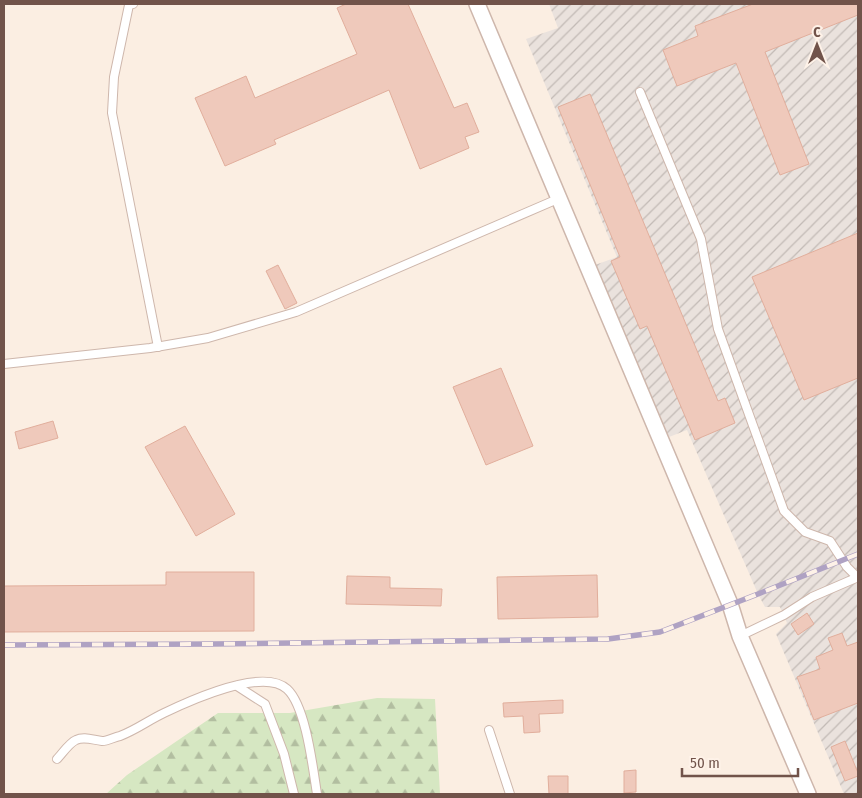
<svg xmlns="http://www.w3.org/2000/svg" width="862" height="798" viewBox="0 0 862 798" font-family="'Fira Sans Condensed',sans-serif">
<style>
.industrial{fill:url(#industrial-furrows)}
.forest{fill:url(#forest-firs)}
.building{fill:#efc9bb;stroke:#e1ae9c}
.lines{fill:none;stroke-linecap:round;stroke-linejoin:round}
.lane-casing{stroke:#ceb7ac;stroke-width:10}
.street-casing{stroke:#ceb7ac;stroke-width:18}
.lane{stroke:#fff;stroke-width:8}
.street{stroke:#fff;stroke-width:15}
.rail-casing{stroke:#afa2c3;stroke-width:5.5}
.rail{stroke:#fef2e8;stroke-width:4;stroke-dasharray:11;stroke-linecap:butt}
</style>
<defs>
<pattern id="industrial-furrows" width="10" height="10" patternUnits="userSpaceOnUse" patternTransform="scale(1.25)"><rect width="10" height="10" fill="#eae2dd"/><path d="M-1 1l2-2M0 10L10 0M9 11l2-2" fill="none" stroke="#c2bab5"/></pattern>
<pattern id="forest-firs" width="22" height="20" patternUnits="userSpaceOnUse" patternTransform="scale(1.25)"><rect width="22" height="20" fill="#d6e7c2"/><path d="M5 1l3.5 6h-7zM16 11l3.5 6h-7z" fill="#b2bea0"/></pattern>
</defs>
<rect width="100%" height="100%" fill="#fbeee2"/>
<!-- industrial -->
<path class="industrial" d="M 549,4 L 858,4 L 858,794 L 844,794 L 776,634 L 787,623 L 780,607 L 765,607 L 758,594 L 687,430 L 669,437 L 595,265 L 617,257 L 526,39 L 558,28 Z"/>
<!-- forest -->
<path class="forest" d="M 377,698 L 435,699 L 440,794 L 106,794 L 127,775 L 218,713 L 290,713 Z"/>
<!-- building -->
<g class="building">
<path d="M 346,4 L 408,4 L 454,108 L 467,103 L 479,132 L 465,137 L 469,148 L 420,169 L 389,90 L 274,140 L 276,144 L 225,166 L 195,98 L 246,76 L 255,98 L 357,54 L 337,8 Z"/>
<path d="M 753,4 L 858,4 L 858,15 L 765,52 L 809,164 L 780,175 L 736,63 L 677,86 L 663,50 L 698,36 L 695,26 Z"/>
<path d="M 590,94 L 718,401 L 725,398 L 735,423 L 695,440 L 647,326 L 640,329 L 611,261 L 620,257 L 558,107 Z"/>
<path d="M 858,233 L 858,378 L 804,400 L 752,277 Z"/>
<path d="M 278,265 L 297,303 L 285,309 L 266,271 Z"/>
<path d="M 501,368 L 533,446 L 486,465 L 453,387 Z"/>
<path d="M 53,421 L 58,438 L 19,449 L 15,432 Z"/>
<path d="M 185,426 L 235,514 L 196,536 L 145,447 Z"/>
<path d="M 166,572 L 254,572 L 254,631 L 4,632 L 4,586 L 166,585 Z"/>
<path d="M 597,575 L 598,617 L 498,619 L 497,577 Z"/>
<path d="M 347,576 L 390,577 L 390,588 L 442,589 L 441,606 L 346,604 Z"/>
<path d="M 807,613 L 814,624 L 798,635 L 791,624 Z"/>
<path d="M 842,633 L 847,646 L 858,642 L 858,703 L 814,720 L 797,677 L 820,669 L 816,657 L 833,650 L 828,638 Z"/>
<path d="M 563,700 L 563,713 L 539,714 L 540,732 L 524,733 L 523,716 L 504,717 L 503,703 Z"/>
<path d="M 845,741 L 858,773 L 858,776 L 845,781 L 831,747 Z"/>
<path d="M 636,770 L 636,792 L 624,793 L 624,771 Z"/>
<path d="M 548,776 L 568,776 L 568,794 L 549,794 Z"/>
</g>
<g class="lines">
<defs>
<g id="lane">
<path d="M 133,4 L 129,5 L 114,77 L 112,113 L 158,347"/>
<path d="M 640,92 L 701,239 L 718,329 L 784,511 L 805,532 L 830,541 L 847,567 L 858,578"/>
<path d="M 4,364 L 150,348 L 208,338 L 296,312 L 560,198"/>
<path d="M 740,636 L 784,615 L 812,597 L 856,578"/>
<path d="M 237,686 L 265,704 L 284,754 L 294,794"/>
<path d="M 489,730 L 510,794"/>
<path d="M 57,759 C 62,754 69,743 76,740 C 84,736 93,740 102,741 C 108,741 114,737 120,736 C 136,730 149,720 164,713 C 189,701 263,667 287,689 C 306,706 313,769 317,794"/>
</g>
<path id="street" d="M 477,4 L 730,604 L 740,636 L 808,794"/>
</defs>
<!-- lane casing -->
<use href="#lane" class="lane-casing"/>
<!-- street casing -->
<use href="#street" class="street-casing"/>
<!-- lane -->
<use href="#lane" class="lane"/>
<!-- street -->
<use href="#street" class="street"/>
<defs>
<path id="rail" d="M 4,645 L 212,644 L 608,639 L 660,632 L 758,594 L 858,554"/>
</defs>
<!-- rail casing -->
<use href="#rail" class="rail-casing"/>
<!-- rail -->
<use href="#rail" class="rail"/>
</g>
<!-- border -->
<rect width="862" height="798" fill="none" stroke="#71534a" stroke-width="10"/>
<!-- north arrow -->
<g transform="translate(817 45)" stroke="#fef2e8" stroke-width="4" paint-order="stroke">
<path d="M0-4L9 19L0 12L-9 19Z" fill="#71534a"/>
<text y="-8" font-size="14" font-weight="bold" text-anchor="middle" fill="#71534a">С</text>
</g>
<!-- scale -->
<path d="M682 768v8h116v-8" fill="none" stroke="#71534a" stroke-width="2.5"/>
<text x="690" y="768" font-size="15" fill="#71534a" stroke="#fef2e8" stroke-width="4" paint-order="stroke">50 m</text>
</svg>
